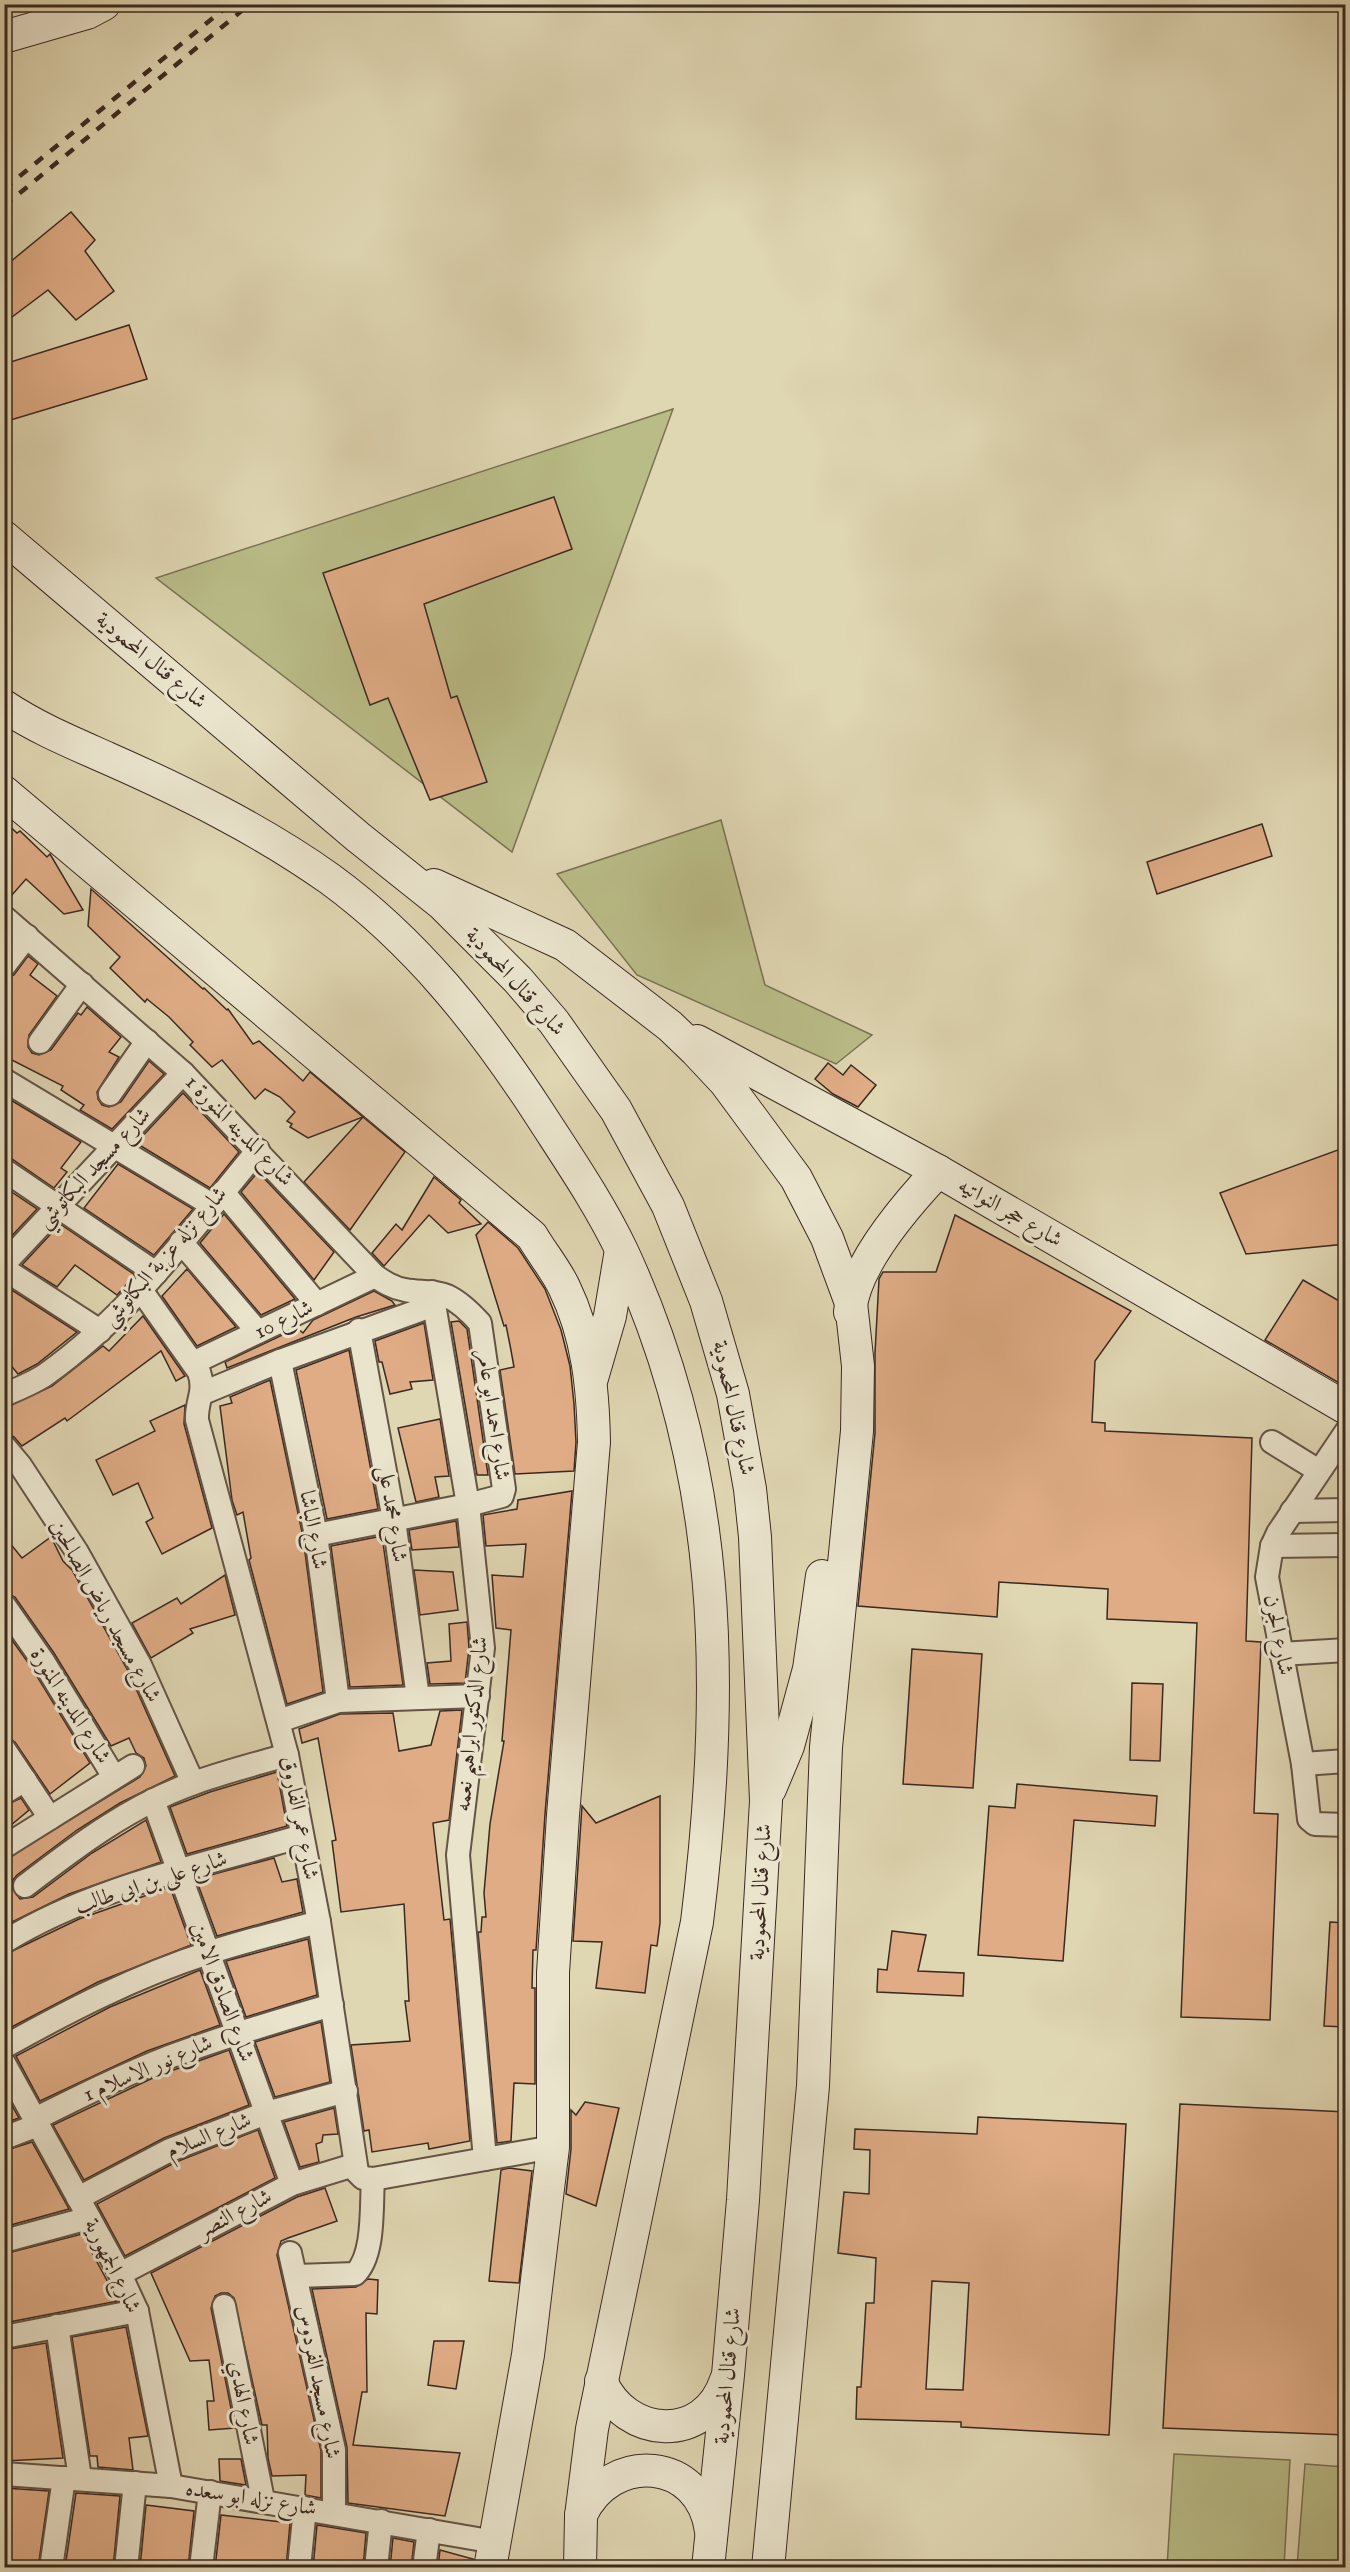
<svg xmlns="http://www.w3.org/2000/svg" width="1350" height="2572" viewBox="0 0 1350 2572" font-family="'IM FELL English',Amiri,serif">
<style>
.green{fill:#b9bc87;stroke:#7a7254;stroke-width:1.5}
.building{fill:#dfac85;stroke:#3b2921;stroke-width:1.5;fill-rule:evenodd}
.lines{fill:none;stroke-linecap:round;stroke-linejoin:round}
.street-casing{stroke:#645445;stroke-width:26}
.secondary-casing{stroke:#3b2921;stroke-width:34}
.street{stroke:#eae4cd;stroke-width:22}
.secondary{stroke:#eae4cd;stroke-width:32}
.rail{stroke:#3b2921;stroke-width:4.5;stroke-dasharray:10 10;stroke-linecap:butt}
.labels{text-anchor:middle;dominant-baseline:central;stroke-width:6;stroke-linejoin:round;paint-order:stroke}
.street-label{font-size:22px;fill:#3b2921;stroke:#eae4cd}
</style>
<rect width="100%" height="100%" fill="#dfd6b2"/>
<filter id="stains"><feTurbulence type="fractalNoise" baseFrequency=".00333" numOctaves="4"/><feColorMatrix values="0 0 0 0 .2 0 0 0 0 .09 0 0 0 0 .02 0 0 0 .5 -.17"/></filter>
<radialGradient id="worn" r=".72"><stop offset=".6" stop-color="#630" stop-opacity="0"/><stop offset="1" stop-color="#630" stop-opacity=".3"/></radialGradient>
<!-- green -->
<g class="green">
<path d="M 673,409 L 512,852 L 156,578 Z"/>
<path d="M 721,820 L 765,985 L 872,1035 L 836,1064 L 637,975 L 557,874 Z"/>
<path d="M 1174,2454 L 1290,2460 L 1284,2567 L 1167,2567 Z"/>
<path d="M 1305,2464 L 1345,2467 L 1345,2567 L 1297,2567 Z"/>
</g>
<!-- building -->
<g class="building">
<path d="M 71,212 L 95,240 L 85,251 L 114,291 L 76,320 L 48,290 L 4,323 L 4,267 Z"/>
<path d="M 129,325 L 147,379 L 4,422 L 4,364 Z"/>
<path d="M 554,497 L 572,549 L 424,604 L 451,698 L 457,696 L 487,782 L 430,800 L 388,698 L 370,705 L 323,573 Z"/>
<path d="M 4,821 L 17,833 L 20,831 L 47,857 L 50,854 L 83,910 L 64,914 L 26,879 L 4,904 Z"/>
<path d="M 1262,824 L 1272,856 L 1157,894 L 1147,862 Z"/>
<path d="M 91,889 L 203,989 L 204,988 L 227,1010 L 228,1009 L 253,1044 L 259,1041 L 303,1081 L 310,1072 L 363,1117 L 308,1138 L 290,1127 L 292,1124 L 287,1121 L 295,1112 L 280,1097 L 265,1089 L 255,1099 L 222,1060 L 212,1067 L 190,1045 L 193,1042 L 169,1017 L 147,999 L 145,1002 L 110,968 L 120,957 L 88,926 Z"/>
<path d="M 28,956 L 38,964 L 30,975 L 57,996 L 29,1035 L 28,1047 L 32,1053 L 39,1055 L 51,1050 L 78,1013 L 81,1015 L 87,1007 L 121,1037 L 109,1052 L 119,1057 L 97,1092 L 98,1099 L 102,1105 L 109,1107 L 121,1102 L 149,1061 L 164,1074 L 112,1129 L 80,1110 L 84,1105 L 61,1090 L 63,1086 L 4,1056 L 4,979 L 14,975 Z"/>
<path d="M 828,1063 L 843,1075 L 851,1065 L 876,1085 L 858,1107 L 833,1094 L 815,1079 Z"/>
<path d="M 183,1093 L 239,1152 L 210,1188 L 136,1143 Z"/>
<path d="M 4,1096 L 81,1142 L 61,1168 L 67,1172 L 54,1188 L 12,1159 L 4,1157 Z"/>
<path d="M 363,1117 L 405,1152 L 350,1230 L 304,1182 Z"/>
<path d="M 1346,1147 L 1346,1244 L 1246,1254 L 1220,1193 Z"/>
<path d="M 118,1164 L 193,1209 L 154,1255 L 84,1208 Z"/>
<path d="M 258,1172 L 334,1252 L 314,1280 L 241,1192 Z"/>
<path d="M 434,1177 L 461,1200 L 459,1203 L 481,1224 L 448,1233 L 429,1215 L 384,1266 L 372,1253 L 396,1224 L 402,1230 Z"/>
<path d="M 4,1187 L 37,1209 L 4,1244 Z"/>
<path d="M 224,1214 L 295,1299 L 261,1315 L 200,1243 Z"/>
<path d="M 955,1215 L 1131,1311 L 1095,1361 L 1092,1422 L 1105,1423 L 1105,1431 L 1252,1438 L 1246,1641 L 1261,1642 L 1254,1813 L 1278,1814 L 1270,2020 L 1181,2017 L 1197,1623 L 1107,1619 L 1108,1589 L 999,1582 L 997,1617 L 858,1606 L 875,1433 L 875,1353 L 879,1279 L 883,1272 L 936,1272 Z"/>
<path d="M 488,1222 L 518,1248 L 545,1289 L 561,1330 L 570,1366 L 574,1404 L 576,1442 L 574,1471 L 515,1474 L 500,1370 L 514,1367 L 510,1345 L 506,1325 L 504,1326 L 476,1235 Z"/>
<path d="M 60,1224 L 135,1275 L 117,1295 L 75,1265 L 57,1287 L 22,1265 Z"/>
<path d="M 187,1269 L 236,1327 L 197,1346 L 162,1296 Z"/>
<path d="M 1303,1280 L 1346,1305 L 1346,1387 L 1265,1340 Z"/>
<path d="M 4,1285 L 77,1332 L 37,1364 L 18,1374 L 4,1357 Z"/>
<path d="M 374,1291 L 392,1301 L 395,1305 L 356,1317 L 227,1368 L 225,1362 L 297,1328 L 303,1333 L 313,1320 Z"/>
<path d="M 143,1316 L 185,1376 L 176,1381 L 161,1351 L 67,1421 L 65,1418 L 22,1446 L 14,1437 L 4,1433 L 4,1408 L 52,1386 L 103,1346 L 109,1351 Z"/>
<path d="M 459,1321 L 467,1329 L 488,1475 L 477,1475 L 451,1322 Z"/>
<path d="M 424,1323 L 433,1380 L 410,1382 L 412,1389 L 390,1394 L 382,1362 L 379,1362 L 375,1341 Z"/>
<path d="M 349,1350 L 378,1509 L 327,1519 L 296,1370 Z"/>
<path d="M 270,1380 L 303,1537 L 323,1692 L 287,1704 L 249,1560 L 251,1558 L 243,1512 L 237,1515 L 232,1500 L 220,1406 L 232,1403 L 230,1397 Z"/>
<path d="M 185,1405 L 184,1424 L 212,1528 L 162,1554 L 146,1522 L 153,1518 L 138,1483 L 113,1495 L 96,1460 L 155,1431 L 150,1421 Z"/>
<path d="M 440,1419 L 449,1476 L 435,1477 L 439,1497 L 416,1502 L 398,1428 Z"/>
<path d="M 572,1491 L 545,1814 L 536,1950 L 533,1950 L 532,1988 L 535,1988 L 535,2084 L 514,2083 L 511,2141 L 497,2143 L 478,1932 L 481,1932 L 482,1917 L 486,1917 L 484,1893 L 490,1824 L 504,1741 L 502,1741 L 511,1630 L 496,1628 L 492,1575 L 523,1577 L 526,1544 L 486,1546 L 483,1515 L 517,1509 L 518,1500 Z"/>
<path d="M 456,1521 L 459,1547 L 412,1550 L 409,1530 Z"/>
<path d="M 4,1536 L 22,1558 L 51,1537 L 63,1561 L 72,1570 L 128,1671 L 175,1776 L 120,1803 L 77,1830 L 17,1875 L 12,1881 L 12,1888 L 20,1899 L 33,1897 L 92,1853 L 146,1820 L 161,1862 L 69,1894 L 4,1926 L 4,1860 L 140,1777 L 146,1766 L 144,1758 L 136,1753 L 129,1738 L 111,1746 L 54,1653 L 15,1597 L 4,1592 Z"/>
<path d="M 382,1536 L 403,1685 L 350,1687 L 331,1546 Z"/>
<path d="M 414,1570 L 453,1572 L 458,1610 L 420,1615 Z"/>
<path d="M 225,1575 L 235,1615 L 190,1629 L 193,1633 L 151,1658 L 132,1623 L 177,1598 L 181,1604 Z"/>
<path d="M 467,1622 L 469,1648 L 465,1683 L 430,1684 L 427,1663 L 451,1661 L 449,1624 Z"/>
<path d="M 4,1629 L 32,1668 L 90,1763 L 50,1794 L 15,1742 L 4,1736 Z"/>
<path d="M 912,1649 L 982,1654 L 973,1788 L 903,1784 Z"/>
<path d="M 1132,1683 L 1163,1684 L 1160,1761 L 1130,1760 Z"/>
<path d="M 462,1710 L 449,1820 L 433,1823 L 444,1920 L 450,1919 L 470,2141 L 429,2149 L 428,2143 L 372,2152 L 369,2130 L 364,2131 L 351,2045 L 410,2041 L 405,2001 L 409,2001 L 404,1904 L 341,1912 L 332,1841 L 336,1840 L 318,1738 L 302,1743 L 299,1729 L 340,1714 L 393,1713 L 399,1751 L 431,1745 L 440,1711 Z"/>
<path d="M 277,1772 L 287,1826 L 187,1854 L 170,1807 L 210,1792 Z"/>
<path d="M 1017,1784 L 1157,1796 L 1155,1826 L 1074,1820 L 1063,1961 L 978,1955 L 989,1806 L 1015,1808 Z"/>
<path d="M 660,1796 L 660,1923 L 657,1946 L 651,1945 L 645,1993 L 596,1988 L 602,1942 L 573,1941 L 582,1806 L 596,1823 Z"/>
<path d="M 21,1798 L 29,1810 L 4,1831 L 4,1806 Z"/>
<path d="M 274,1858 L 282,1882 L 297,1879 L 303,1912 L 217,1936 L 196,1879 Z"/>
<path d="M 170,1887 L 191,1945 L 98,1982 L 4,2031 L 4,1955 L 79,1919 Z"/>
<path d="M 1330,1922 L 1346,1923 L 1346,2027 L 1324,2026 Z"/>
<path d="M 892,1931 L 926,1935 L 918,1971 L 964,1973 L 963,1996 L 877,1992 L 878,1969 L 887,1970 Z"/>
<path d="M 308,1939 L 317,1995 L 246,2017 L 226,1961 Z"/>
<path d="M 200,1970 L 220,2025 L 147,2051 L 40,2101 L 16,2056 L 110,2007 Z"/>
<path d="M 321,2022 L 330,2082 L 275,2097 L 255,2042 Z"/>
<path d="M 229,2050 L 249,2105 L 164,2138 L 84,2180 L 53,2125 L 157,2076 Z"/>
<path d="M 4,2092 L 19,2118 L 4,2123 Z"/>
<path d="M 585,2102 L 619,2108 L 596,2206 L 566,2194 L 571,2149 L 571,2110 L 576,2115 Z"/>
<path d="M 1180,2104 L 1346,2112 L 1346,2435 L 1163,2428 Z"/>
<path d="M 334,2108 L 338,2134 L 323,2135 L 322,2142 L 316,2144 L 319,2162 L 300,2167 L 284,2122 Z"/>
<path d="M 978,2117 L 1126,2124 L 1109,2435 L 961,2427 L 961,2422 L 856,2419 L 857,2387 L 861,2387 L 866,2303 L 874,2303 L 876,2258 L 838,2253 L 844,2192 L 869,2194 L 870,2150 L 854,2149 L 855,2129 L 977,2134 ZM 932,2281 L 969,2283 L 963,2390 L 926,2389 Z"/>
<path d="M 258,2130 L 275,2178 L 125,2256 L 97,2204 L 176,2162 Z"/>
<path d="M 32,2142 L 69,2209 L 7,2226 L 4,2219 L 4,2151 Z"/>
<path d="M 509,2168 L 532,2171 L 519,2283 L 489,2281 L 501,2170 Z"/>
<path d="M 325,2188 L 337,2221 L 288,2238 L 281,2241 L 277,2255 L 321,2451 L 321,2498 L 305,2495 L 306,2475 L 272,2476 L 268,2458 L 267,2425 L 262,2425 L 234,2298 L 228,2293 L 221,2293 L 215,2296 L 211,2308 L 235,2428 L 209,2430 L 207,2401 L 214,2401 L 209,2360 L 190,2361 L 151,2273 L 297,2197 Z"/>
<path d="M 82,2234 L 118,2301 L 4,2323 L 4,2254 Z"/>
<path d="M 368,2279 L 378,2280 L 377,2314 L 366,2313 L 367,2392 L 362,2392 L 353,2445 L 460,2453 L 445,2516 L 348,2503 L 347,2447 L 312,2289 L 356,2287 Z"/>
<path d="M 126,2327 L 148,2436 L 129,2438 L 133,2470 L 98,2467 L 97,2456 L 90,2456 L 72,2337 Z"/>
<path d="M 434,2341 L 464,2341 L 456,2389 L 428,2385 Z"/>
<path d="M 46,2343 L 63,2458 L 4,2461 L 4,2350 Z"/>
<path d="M 219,2459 L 241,2459 L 246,2485 L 220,2481 Z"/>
<path d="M 4,2488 L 49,2491 L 38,2568 L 4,2568 Z"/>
<path d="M 76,2493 L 120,2496 L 113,2568 L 65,2568 Z"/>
<path d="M 146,2505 L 194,2511 L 188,2568 L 170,2564 L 170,2568 L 140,2568 Z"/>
<path d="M 221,2515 L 290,2523 L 286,2568 L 215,2568 Z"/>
<path d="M 317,2525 L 366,2533 L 363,2568 L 313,2568 Z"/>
<path d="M 393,2538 L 414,2542 L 411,2568 L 390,2568 Z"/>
<path d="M 440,2550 L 473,2559 L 472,2568 L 438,2568 Z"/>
</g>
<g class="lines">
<defs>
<g id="street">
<path d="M 4,917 L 183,1073 L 375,1276 C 384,1282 393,1288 405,1290 C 419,1293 433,1290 447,1296 C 460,1302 470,1312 480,1323 L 504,1489 L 502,1496 L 468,1505 L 316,1535"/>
<path d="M 4,966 L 27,936"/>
<path d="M 40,1042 L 82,984"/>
<path d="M 4,1080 L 212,1205"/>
<path d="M 110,1094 L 147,1041"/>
<path d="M 4,1170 L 156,1273"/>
<path d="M 223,1192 L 317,1304"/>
<path d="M 181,1242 L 258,1332"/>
<path d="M 4,1264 L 183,1073"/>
<path d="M 4,1269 L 100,1331"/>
<path d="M 141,1290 L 199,1372 C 206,1392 196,1401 197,1420 L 287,1755 L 319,1922 L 357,2172 L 363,2178 L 373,2179 L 553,2147"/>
<path d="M 432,1292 L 468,1505 L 483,1648 L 458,1855 L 485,2159"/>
<path d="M 359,1330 L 394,1520 L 418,1698"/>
<path d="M 280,1361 L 316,1535 L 338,1701"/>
<path d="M 193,1363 L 375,1276"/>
<path d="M 203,1393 L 280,1361 L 434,1305"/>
<path d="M 4,1395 C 18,1389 33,1383 45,1375 C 130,1315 192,1230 258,1150"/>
<path d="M 1346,1432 L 1278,1533 L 1272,1546 L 1267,1577 L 1303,1764 L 1309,1819 L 1315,1824 L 1346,1825"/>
<path d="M 1272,1442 L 1319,1471"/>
<path d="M 4,1446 L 20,1465 L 77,1552 L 140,1665 L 193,1783"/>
<path d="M 1292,1511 L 1346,1510"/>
<path d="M 1272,1546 L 1346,1545"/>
<path d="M 4,1605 L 43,1661 L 114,1777"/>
<path d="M 1281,1654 L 1346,1650"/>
<path d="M 279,1721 L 338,1701 L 478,1696"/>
<path d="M 4,1749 L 50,1818"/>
<path d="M 1303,1764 L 1346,1761"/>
<path d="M 4,1793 L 25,1780"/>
<path d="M 153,1800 L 292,2184"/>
<path d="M 4,1847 L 133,1766"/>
<path d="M 25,1886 C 77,1846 131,1805 194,1783 C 224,1772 256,1764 287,1755"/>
<path d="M 4,1942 C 92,1887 204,1865 302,1836"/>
<path d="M 4,2047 C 70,2010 136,1976 208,1953 C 244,1941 282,1932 319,1922"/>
<path d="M 4,2063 L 120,2274 L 137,2311 L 171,2486"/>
<path d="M 35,2119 C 79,2097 123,2075 169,2057 C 223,2037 277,2021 332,2005"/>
<path d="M 4,2138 L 38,2125"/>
<path d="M 78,2198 L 170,2150 L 266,2113 L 346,2091"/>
<path d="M 4,2241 L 89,2218"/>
<path d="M 290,2253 L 334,2450 L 334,2513"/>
<path d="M 120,2274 L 292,2184 L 354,2165"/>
<path d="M 296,2276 L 355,2274 C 375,2255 371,2206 373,2179"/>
<path d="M 224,2306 L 263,2500"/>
<path d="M 57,2326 L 80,2478"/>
<path d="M 4,2337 L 137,2311"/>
<path d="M 4,2474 L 171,2486 L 495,2542"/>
<path d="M 51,2568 L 64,2478"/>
<path d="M 126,2568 L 135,2483"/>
<path d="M 201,2568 L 210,2492"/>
<path d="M 299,2568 L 305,2508"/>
<path d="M 376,2568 L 381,2521"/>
<path d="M 424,2568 L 429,2530"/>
</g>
<g id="secondary">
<path d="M 4,37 L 87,13 L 104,4"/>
<path d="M 4,537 L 358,837 L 442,904 L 518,980 L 554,1022 L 616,1110 L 668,1206 L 706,1301 L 733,1394 L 750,1489 L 755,1537 L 766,1801 L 743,2200 L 728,2375 L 708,2568"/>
<path d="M 4,706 C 37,728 71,742 107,758 C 184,792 261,830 330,879 C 416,942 481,1024 539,1113 C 568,1158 599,1203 622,1251 C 724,1470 726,1688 697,1922 L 592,2429 L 581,2516 L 580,2568"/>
<path d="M 4,792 L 532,1236 C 542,1253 556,1270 564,1287 C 588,1336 593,1389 594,1442 L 563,1815 L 553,1973 L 553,2147 L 528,2355 L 490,2568"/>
<path d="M 434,885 L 565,945 L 670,1026 L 696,1051 L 725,1082 L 796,1178 L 827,1238 L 851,1303 L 858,1366 L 857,1431 L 826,1747 L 813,2086 L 768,2568"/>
<path d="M 697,1041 L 938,1171 L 1346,1408"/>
<path d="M 850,1312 C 854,1265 907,1204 938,1171"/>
<path d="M 592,1378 L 610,1316 L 621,1250"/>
<path d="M 770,1789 L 788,1746 L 809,1669 L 822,1576"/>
<path d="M 601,2381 C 626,2439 705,2444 726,2380"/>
<path d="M 581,2515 C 611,2450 701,2457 711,2531"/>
</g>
</defs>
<!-- street casing -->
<use href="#street" class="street-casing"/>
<!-- secondary casing -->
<use href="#secondary" class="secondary-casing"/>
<!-- street -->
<use href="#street" class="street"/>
<!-- secondary -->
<use href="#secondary" class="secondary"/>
<!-- rail -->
<g class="rail">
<path d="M 4,189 L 230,4"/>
<path d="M 4,206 L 250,4"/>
</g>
</g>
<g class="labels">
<!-- street labels -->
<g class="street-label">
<text transform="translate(151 661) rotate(40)">شارع قنال المحمودية</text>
<text transform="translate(515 982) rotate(48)">شارع قنال المحمودية</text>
<text transform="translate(239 1131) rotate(46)">شارع المدينه المنورة 1</text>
<text transform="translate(94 1168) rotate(-47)">شارع مسجد البكاتوشي</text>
<text transform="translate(1010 1213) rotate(30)">شارع حجر النواتيه</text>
<text transform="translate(165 1257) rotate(-49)">شارع نزله عزبة البكاتوشي</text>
<text transform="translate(284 1320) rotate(-26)">شارع 10</text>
<text transform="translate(733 1408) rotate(78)">شارع قنال المحمودية</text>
<text transform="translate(493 1415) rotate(82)">شارع احمد ابو عامر</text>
<text transform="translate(392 1514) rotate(81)">شارع محمد على</text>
<text transform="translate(313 1530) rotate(80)">شارع الباشا</text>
<text transform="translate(105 1611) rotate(61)">شارع مسجد رياض الصالحين</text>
<text transform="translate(1278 1635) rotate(79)">شارع الجرن</text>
<text transform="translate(70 1706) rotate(58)">شارع المدينه المنورة</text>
<text transform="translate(472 1724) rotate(-84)">شارع الدكتور ابراهيم نعمه</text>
<text transform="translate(299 1818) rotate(79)">شارع عمر الفاروق</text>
<text transform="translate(151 1883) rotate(-18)">شارع على بن ابى طالب</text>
<text transform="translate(761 1892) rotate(-87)">شارع قنال المحمودية</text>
<text transform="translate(222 1992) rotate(70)">شارع الصادق الامين</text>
<text transform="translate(148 2069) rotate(-23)">شارع نور الاسلام 1</text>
<text transform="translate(209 2136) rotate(-22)">شارع السلام</text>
<text transform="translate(235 2214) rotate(-28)">شارع النصر</text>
<text transform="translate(112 2266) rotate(64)">شارع الجمهورية</text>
<text transform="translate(728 2376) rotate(-85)">شارع قنال المحمودية</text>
<text transform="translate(318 2382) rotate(79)">شارع مسجد الفردوس</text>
<text transform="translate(243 2403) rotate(79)">شارع الهدي</text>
<text transform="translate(251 2499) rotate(9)">شارع نزله ابو سعده</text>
</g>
</g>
<!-- margin -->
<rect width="1350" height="2572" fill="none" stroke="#dfd6b2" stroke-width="24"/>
<rect x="6" y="6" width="1338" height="2560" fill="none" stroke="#3b2921" stroke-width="3"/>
<rect x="12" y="12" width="1326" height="2548" fill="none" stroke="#3b2921" stroke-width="1.5"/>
<rect width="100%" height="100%" filter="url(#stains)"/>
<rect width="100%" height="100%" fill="url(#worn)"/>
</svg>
